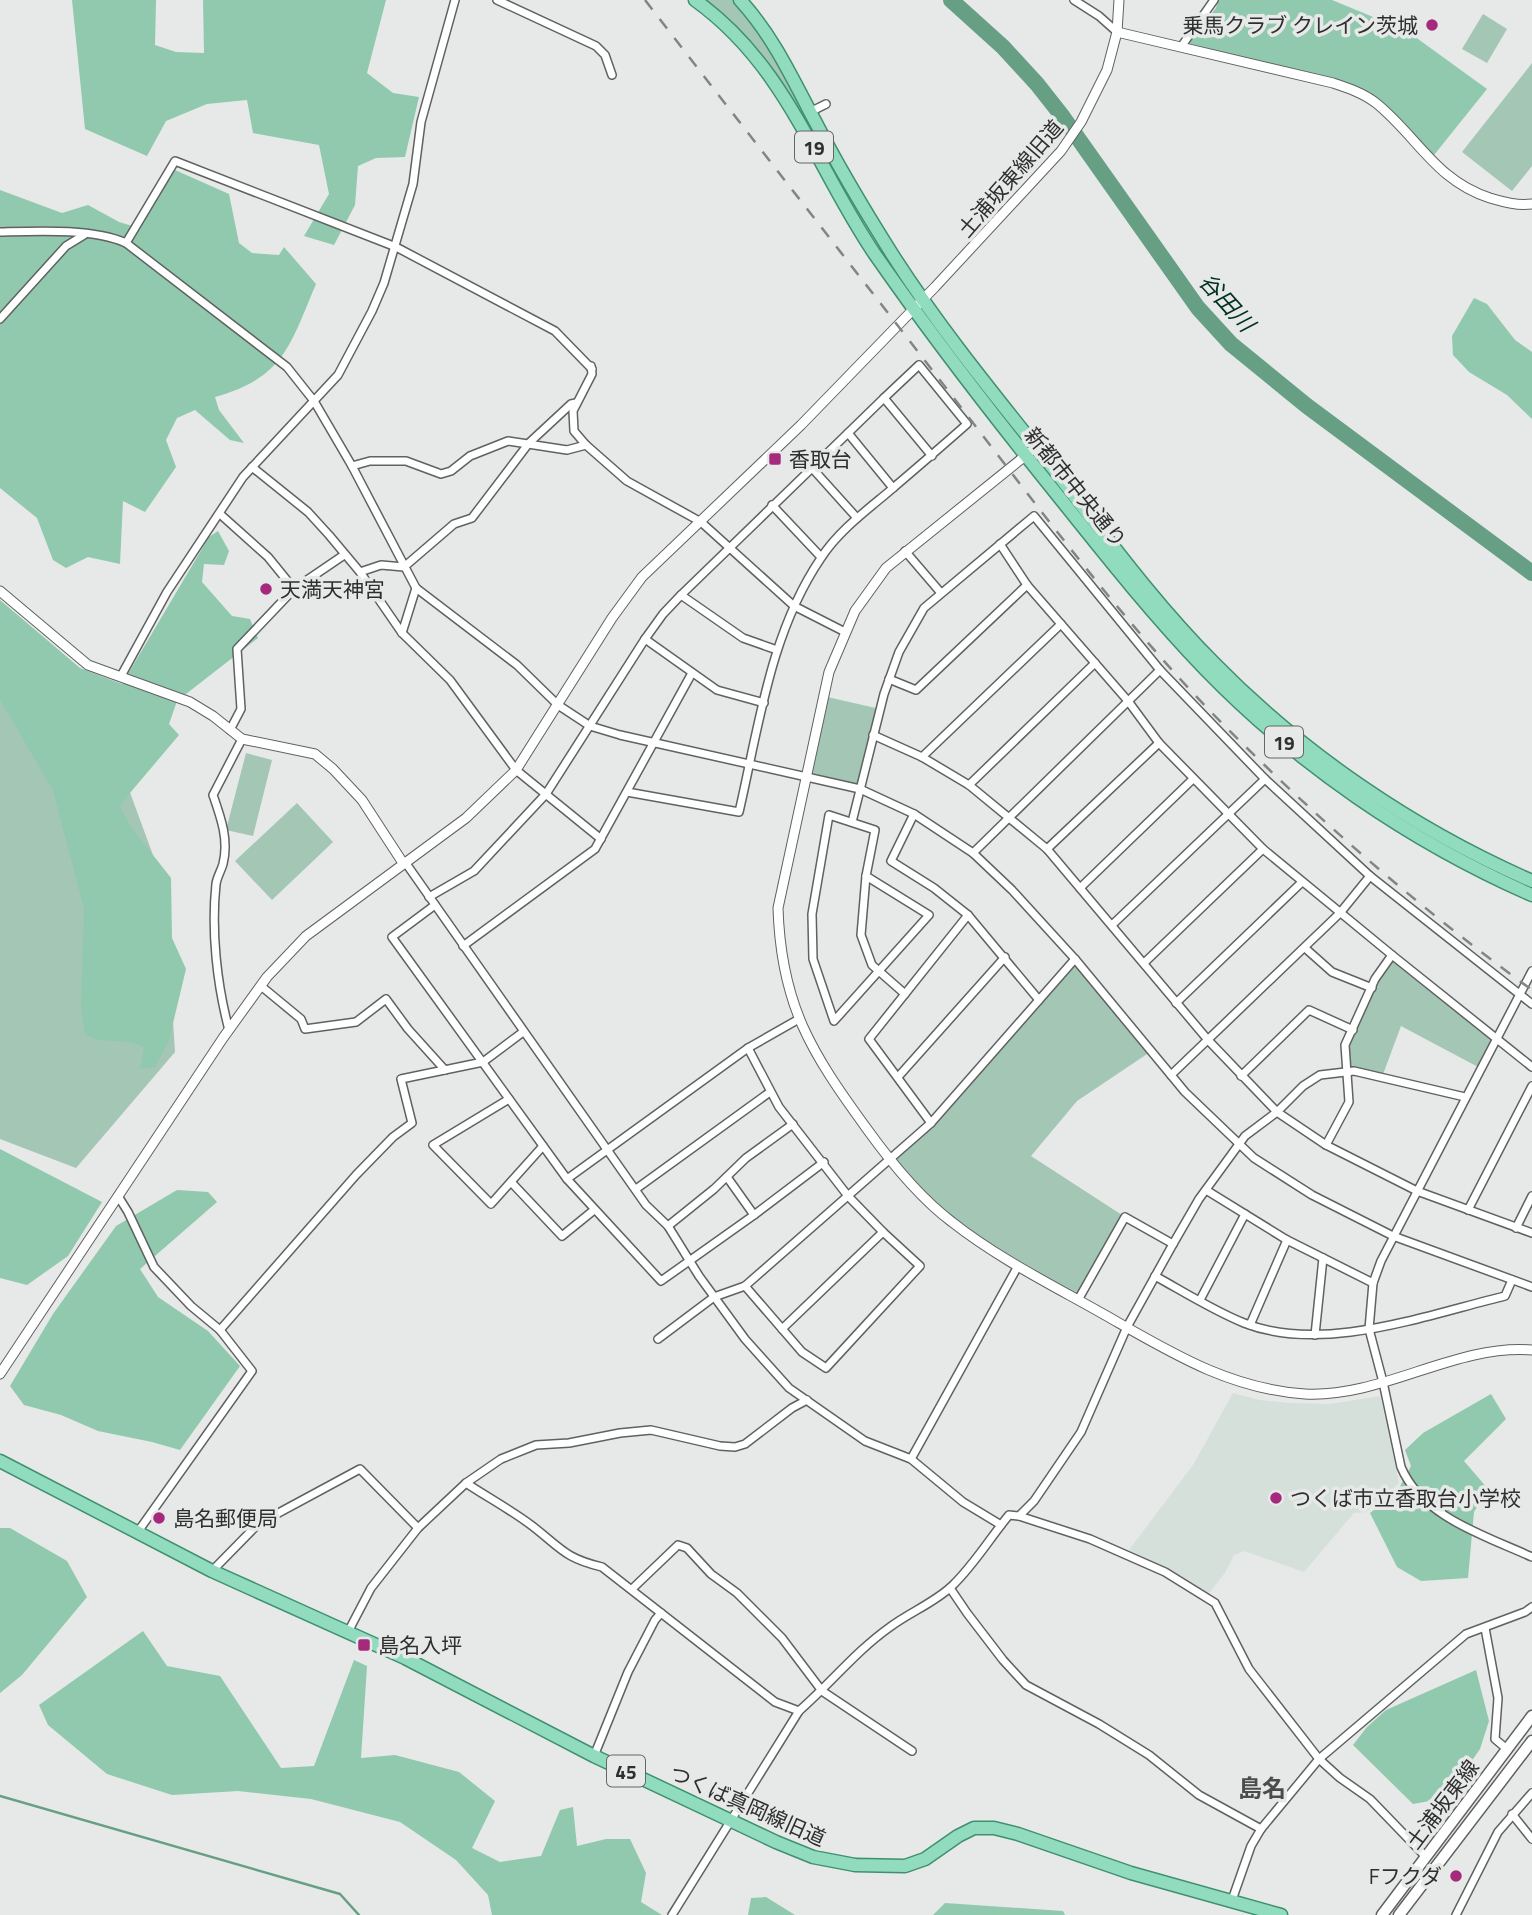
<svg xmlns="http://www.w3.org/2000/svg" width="1532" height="1915" viewBox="0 0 1532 1915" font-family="'Titillium Web','Noto Sans JP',sans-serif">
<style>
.built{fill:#d5e0da}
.green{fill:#a3c6b5}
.forest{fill:#90c9ae}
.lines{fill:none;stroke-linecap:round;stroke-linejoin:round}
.stream{stroke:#679f85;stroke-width:2.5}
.river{stroke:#679f85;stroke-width:16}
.minor-casing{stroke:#5f6260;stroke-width:10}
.tertiary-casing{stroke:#5f6260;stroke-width:11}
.secondary-casing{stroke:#5f6260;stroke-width:13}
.primary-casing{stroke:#3f9070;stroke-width:15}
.minor{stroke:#fff;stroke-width:7}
.tertiary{stroke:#fff;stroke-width:9}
.secondary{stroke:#fff;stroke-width:10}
.primary{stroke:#91dcbe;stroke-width:12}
.rail{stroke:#838584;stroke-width:2.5;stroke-dasharray:12 12;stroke-linecap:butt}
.poi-dot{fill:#a52a7e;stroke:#e6e9e7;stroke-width:2.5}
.labels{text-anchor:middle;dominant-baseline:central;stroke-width:7;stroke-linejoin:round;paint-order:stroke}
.shield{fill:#e6e9e7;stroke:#656766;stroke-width:2}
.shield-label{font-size:19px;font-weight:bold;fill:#2e2f2e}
.poi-label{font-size:21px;fill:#2e2f2e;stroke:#e6e9e7;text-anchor:start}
.street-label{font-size:21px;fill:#2e2f2e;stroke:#e6e9e7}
.water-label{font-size:23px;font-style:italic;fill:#003221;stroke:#e6e9e7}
.quarter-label{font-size:24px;font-weight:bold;fill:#4a4d4c;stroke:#e6e9e7}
</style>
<rect width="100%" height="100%" fill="#e6e9e7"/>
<!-- built -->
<path class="built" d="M 1233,1393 L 1259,1400 L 1290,1403 L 1330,1404 L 1380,1396 L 1399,1483 L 1366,1512 L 1354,1513 L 1304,1572 L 1244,1551 L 1234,1555 L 1225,1573 L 1208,1594 L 1181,1576 L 1129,1550 L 1193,1465 Z"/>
<!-- green -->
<g class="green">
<path d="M 705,0 L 734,0 L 756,26 L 772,48 L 876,246 L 868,235 L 781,82 L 748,39 Z"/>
<path d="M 1483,14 L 1507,29 L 1487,63 L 1462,49 Z"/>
<path d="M 1532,63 L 1532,166 L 1512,191 L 1462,152 Z"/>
<path d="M 0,650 L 107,730 L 164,885 L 175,1052 L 76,1168 L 0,1139 Z"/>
<path d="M 823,696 L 880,709 L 860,789 L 805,777 Z"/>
<path d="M 246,753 L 272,760 L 253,836 L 226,830 Z"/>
<path d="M 297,803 L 333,842 L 272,900 L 235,861 Z"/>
<path d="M 1392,955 L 1497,1038 L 1480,1068 L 1401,1026 L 1382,1077 L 1346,1071 L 1345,1045 L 1372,988 Z"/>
<path d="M 1075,959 L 1153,1050 L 1077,1101 L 1031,1156 L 1125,1217 L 1078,1300 L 950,1221 L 888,1159 L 931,1123 Z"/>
</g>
<!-- forest -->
<g class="forest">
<path d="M 72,0 L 156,0 L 155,45 L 176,52 L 204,53 L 203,0 L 386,0 L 367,73 L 393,93 L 419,97 L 405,157 L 376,158 L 358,166 L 355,205 L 334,245 L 304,236 L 329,194 L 319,145 L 253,133 L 247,100 L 207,104 L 166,121 L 147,156 L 85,129 Z"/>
<path d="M 1218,0 L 1332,0 L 1407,31 L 1487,89 L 1430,160 L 1392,117 L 1343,87 L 1188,43 L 1216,8 Z"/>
<path d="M 175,170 L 229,194 L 239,243 L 252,253 L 279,255 L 284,247 L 316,284 C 290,345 284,378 215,397 L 219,410 L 244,443 L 230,440 L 195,410 L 177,418 L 166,440 L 176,467 L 145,512 L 123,501 L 120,564 L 88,557 L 66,568 L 53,560 L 37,518 L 0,488 L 0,190 L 62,213 L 88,205 L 119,222 L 139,228 Z"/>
<path d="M 1474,298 L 1487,304 L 1515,340 L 1532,352 L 1532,419 L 1507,395 L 1469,372 L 1453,355 L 1452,336 Z"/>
<path d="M 218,531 L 229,551 L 224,565 L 204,564 L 202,582 L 232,616 L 250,619 L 258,638 L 177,701 L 169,724 L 179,735 L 119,806 L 131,827 L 171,878 L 172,938 L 186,969 L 169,1040 L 155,1067 L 140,1069 L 144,1047 C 121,1036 102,1046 85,1034 L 81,1007 L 84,909 L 53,790 L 0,700 L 0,600 L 80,668 L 122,684 L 209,537 Z"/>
<path d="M 0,1149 L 102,1202 L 68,1256 L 27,1285 L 0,1278 Z"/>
<path d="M 177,1190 L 208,1192 L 217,1202 L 140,1269 L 158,1297 L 208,1331 L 240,1366 L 180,1450 L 152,1442 L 98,1431 L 61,1415 L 24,1405 L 10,1386 L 53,1314 L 116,1226 Z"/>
<path d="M 1491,1394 L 1506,1419 L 1464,1461 L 1488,1489 L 1474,1512 L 1468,1578 L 1421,1581 L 1397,1567 L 1370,1513 L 1397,1492 L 1411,1466 L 1405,1450 L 1423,1433 Z"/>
<path d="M 0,1528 L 10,1528 L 67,1561 L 87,1597 L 22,1675 L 0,1693 Z"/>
<path d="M 143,1631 L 167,1666 L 220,1676 L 281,1768 L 314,1766 L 354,1660 L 367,1666 L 361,1758 L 395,1755 L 459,1772 L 495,1801 L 472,1848 L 500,1862 L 541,1856 L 560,1810 L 573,1807 L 577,1846 L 606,1839 L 630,1839 L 646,1873 L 641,1902 L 662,1915 L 492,1915 L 488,1895 L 456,1860 L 400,1822 L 311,1799 L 238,1791 L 172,1795 L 107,1774 L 48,1725 L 39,1705 Z"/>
<path d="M 1476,1670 L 1489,1721 L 1480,1749 L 1446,1798 L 1413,1804 L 1353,1745 L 1367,1727 L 1386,1710 Z"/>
<path d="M 766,1897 L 795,1915 L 748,1915 L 751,1898 Z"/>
<path d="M 945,1903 L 1063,1911 L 1065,1915 L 933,1915 Z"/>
</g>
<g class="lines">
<!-- stream -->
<path class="stream" d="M 0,1796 L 340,1894 L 359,1915"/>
<!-- river -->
<path class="river" d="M 951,0 L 1003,47 L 1037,84 L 1063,117 L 1198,308 L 1231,344 L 1307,406 L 1532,573"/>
<defs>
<g id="minor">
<path d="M 497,0 L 596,46 L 605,55 L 612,75"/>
<path d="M 1074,0 L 1099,16 L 1117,32"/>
<path d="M 1181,47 L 1214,0"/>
<path d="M 810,112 L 826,104"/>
<path d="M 0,232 C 36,231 93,228 126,243 L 175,161 L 396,247 L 555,331 L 592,369"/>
<path d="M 126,243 L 287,367 L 314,401 L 352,466 L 416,588 L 517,665 L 558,705 L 590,726 L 620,735 L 860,789 L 914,814 L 973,853 L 1012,890 L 1075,959 L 1185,1092 L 1254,1158 L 1312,1195 L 1393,1236 L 1532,1287"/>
<path d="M 0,319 L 66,246 L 84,235"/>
<path d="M 591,366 L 592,374 L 573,411 L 574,431 L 586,445 L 627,481 L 701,522 L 794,606 L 845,632"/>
<path d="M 848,433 L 893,488"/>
<path d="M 352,466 L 370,461 L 406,461 L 441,474 L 451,471 L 470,456 L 508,441 L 567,450 L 586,445"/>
<path d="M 252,467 L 308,512 L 329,535 L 360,572 L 402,633 L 450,680 L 516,770 L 601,839"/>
<path d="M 812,468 L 884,398"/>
<path d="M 772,505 L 821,557"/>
<path d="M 220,514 L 268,557 L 294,589"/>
<path d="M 1000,544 L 1027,585 L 1128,701 L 1159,743 L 1263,849 L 1392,955 L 1532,1067"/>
<path d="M 905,551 L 941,593"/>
<path d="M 360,572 L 381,565 L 404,567 L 454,524 L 472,518 L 529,443 L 571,404 L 576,403"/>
<path d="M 681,595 L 743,638 L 777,650"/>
<path d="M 402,633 L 416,588"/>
<path d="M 121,676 L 167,592 L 243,477 L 338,375 L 372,311 L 384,283 L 413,184 L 421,122 L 455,0"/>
<path d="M 889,679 L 916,690 L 1027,585"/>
<path d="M 764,703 L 717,690 L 645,639 L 663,614 L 681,595 L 812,468 L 857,518"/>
<path d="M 230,730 L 241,709 L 237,649 L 294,589 L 344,555"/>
<path d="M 873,735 L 922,757 L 969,785 L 1047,849 L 1208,1040 L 1277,1112 L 1326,1145 L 1417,1191 L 1532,1233"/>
<path d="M 922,757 L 1061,624"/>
<path d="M 969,785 L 1095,663"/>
<path d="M 627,792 L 739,812 C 759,726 770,633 821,558 C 837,533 863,513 886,494 C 913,471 940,448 967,424 L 919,365 L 884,398 L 932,456"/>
<path d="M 914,814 L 891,861 L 934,888 L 968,915 L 1039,1000"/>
<path d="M 829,815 L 875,830 L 866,876 L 929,915 L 834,1021 L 813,959 L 812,914 Z"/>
<path d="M 852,822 L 884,694 L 899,652 L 924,608 L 1034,516 L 1160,670 L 1265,779 L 1370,876 L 1532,1004"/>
<path d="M 1047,849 L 1159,743"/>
<path d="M 973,853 L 1160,670"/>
<path d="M 405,862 L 646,1205 L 668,1226 L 699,1276 L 745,1339 L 789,1388 L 865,1441 L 911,1459 L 963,1502 L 1001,1525"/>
<path d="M 866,876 L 861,935 L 872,965 L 905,994"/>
<path d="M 1080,888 L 1193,779"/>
<path d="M 429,897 L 474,871 L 546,794 L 645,639"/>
<path d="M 435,905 L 392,937 L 567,1179 L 661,1281 L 754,1215 L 824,1162"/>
<path d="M 1112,925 L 1265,779"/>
<path d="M 463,946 L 595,849 L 692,673"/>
<path d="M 1305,948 L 1332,972 L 1372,988"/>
<path d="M 1144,963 L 1263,849"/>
<path d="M 1532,971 L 1381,1261 L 1373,1283 L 1369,1329 L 1383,1382 L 1401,1467 C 1422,1517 1486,1536 1532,1557"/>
<path d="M 261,986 L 301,1019 L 305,1029 L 356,1022 L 386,999 L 408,1029 L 445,1070"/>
<path d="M 1176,1003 L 1302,882"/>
<path d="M 229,1030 C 217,985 211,931 216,884 C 217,877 221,871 223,864 C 229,840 221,818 213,795 L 242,739"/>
<path d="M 1171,1075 L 1340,913 L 1370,876"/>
<path d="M 1241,1076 L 1309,1010 L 1353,1030"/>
<path d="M 898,1077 L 1005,957"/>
<path d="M 509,1099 L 433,1145 L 491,1204 L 543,1146"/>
<path d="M 931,1123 L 869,1039 L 968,915"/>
<path d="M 1326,1145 L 1349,1102 L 1345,1045 L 1375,979 L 1392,955"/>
<path d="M 727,1177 L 754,1215"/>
<path d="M 567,1179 L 748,1048 L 799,1019"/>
<path d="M 511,1182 L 562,1236 L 594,1210"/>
<path d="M 636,1189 L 770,1092"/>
<path d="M 1206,1190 L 1287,1240 L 1373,1283"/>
<path d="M 118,1196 L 128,1212 L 154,1267 L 191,1306 L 220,1330 L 252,1371 L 137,1533"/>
<path d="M 1468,1210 L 1532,1086"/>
<path d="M 668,1226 L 714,1189 L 746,1158 L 793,1124"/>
<path d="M 1516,1228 L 1532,1196"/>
<path d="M 1155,1276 C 1184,1292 1214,1311 1244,1323 C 1323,1354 1426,1315 1505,1296 L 1512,1280"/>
<path d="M 745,1286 L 802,1352 L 826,1368 L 920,1266 L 883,1232 L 848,1196 L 779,1107 L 748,1048"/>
<path d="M 1078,1300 L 1125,1217 L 1173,1244"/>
<path d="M 1200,1300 L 1245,1214"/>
<path d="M 1250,1325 L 1287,1240"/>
<path d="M 782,1329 L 883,1232"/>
<path d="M 220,1330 L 356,1175 L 393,1137 L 412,1123 L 401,1079 L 483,1062 L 523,1032"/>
<path d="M 1315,1335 L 1323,1258"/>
<path d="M 658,1339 L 714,1297 L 745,1286 L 931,1123 L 1075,959"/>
<path d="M 911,1459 L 1018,1266"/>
<path d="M 466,1483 C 487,1497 511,1510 531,1525 C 561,1548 564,1558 602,1567 L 775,1702 L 799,1711"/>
<path d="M 1019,1516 L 1090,1539 L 1165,1572 L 1215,1603 L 1249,1669 L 1319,1759 L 1340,1778 L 1370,1799 L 1426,1857"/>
<path d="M 212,1571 L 258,1524 L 360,1469 L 418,1528"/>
<path d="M 950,1588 L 967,1613 L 1003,1660 L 1026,1685 L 1099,1724 L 1149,1755 L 1199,1795 L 1261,1829"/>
<path d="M 632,1589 L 678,1545 L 687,1548 L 711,1574 L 737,1593 L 782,1638 L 822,1691 L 912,1751"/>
<path d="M 1485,1628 L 1498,1698 L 1495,1739 L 1508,1750"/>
<path d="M 348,1632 L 371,1588 L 418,1528 L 466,1483 L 501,1459 L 536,1445 L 569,1443 L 620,1433 L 651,1430 L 720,1446 L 735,1447 L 745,1444 L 792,1408 L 807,1400"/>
<path d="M 594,1756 L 628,1672 L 655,1620 L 661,1613"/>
<path d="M 1512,1814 L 1532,1839"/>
<path d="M 1232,1900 L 1251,1846 L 1261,1829 L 1319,1759 L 1466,1634 L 1525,1612 L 1532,1607"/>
<path d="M 672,1915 L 799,1711 C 830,1684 856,1651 890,1627 C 910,1612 934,1603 952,1586 C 974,1565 990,1538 1009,1515 L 1019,1516 L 1034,1501 L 1081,1432 L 1127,1327 L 1173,1244 L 1199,1199 L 1245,1136 L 1277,1112 L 1303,1086 L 1320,1075 L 1354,1071 L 1465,1097"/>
<path d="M 1456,1915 L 1498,1832 L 1532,1793"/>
</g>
<g id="tertiary">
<path d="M 1117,32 L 1333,83 C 1348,88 1363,93 1376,103 C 1417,136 1436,181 1490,198 C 1504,202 1517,206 1532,204"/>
<path d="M 1030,452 L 886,568 L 855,611 L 829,672 L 778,908 C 781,1005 811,1052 867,1129 C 890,1161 920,1198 952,1222 C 999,1259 1054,1286 1105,1315 C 1170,1352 1229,1389 1305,1394 C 1383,1398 1454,1344 1532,1350"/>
<path d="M 0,591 L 88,665 L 190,702 L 213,716 L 242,739 L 315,754 L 333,769 L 362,800 L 403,863"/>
<path d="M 0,1374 L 223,1038 L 267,977 L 306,936 L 466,818 L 516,770 L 612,618 L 642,577 L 801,425 L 935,287 L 1061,151 L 1081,122 L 1107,70 L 1117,32 L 1119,0"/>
</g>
<g id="secondary">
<path d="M 1382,1915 L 1532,1716"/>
<path d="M 1399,1915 L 1532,1741"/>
</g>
<g id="primary">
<path d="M 695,0 C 787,66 814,164 874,253 C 931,335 992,414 1055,492 C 1103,552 1151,613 1205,669 C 1297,764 1411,842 1532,895"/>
<path d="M 740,0 C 774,37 793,80 816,123 C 839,168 865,211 892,254 C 940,329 997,398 1052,467 C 1104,534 1154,603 1214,663 C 1303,754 1415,830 1532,881"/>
<path d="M 0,1461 L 212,1571 L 405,1658 L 594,1756 L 776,1842 L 813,1857 L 855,1865 L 905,1866 L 925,1859 L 958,1836 L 974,1828 L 994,1828 L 1018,1834 L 1131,1873 L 1281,1915"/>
</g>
</defs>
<!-- minor casing -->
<use href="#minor" class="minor-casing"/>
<!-- tertiary casing -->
<use href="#tertiary" class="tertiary-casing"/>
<!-- secondary casing -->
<use href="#secondary" class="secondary-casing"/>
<!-- primary casing -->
<use href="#primary" class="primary-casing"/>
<!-- minor -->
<use href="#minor" class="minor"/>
<!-- tertiary -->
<use href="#tertiary" class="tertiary"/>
<!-- secondary -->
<use href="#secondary" class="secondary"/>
<!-- primary -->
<use href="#primary" class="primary"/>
<!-- rail -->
<path class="rail" d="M 645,0 C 753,140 862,279 970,419 C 1048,520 1124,622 1213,714 C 1312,815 1418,907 1532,990"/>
</g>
<!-- markers -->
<g class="poi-dot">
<circle cx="1432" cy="25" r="7"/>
<rect x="768" y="452" width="14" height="14" rx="3.5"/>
<circle cx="266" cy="589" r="7"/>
<circle cx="1276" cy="1498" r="7"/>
<circle cx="159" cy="1518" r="7"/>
<rect x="357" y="1638" width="14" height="14" rx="3.5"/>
<circle cx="1456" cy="1876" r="7"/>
</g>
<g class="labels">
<!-- shield labels -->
<g class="shield">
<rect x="795" y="131.5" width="38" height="31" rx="5"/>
<rect x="1265" y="726.5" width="38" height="31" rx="5"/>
<rect x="607" y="1755.5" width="38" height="31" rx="5"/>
</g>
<g class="shield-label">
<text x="814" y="147">19</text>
<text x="1284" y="742">19</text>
<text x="626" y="1771">45</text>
</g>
<!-- poi labels -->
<g class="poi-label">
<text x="1418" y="25" text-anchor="end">乗馬クラブ クレイン茨城</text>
<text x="789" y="459">香取台</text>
<text x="280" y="589">天満天神宮</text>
<text x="1290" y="1498">つくば市立香取台小学校</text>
<text x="173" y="1518">島名郵便局</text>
<text x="378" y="1645">島名入坪</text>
<text x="1442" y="1876" text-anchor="end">Fフクダ</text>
</g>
<!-- street labels -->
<g class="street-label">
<text transform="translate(1010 178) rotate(-49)">土浦坂東線旧道</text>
<text transform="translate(1076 487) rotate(51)">新都市中央通り</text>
<text transform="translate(1442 1804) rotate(-53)">土浦坂東線</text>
<text transform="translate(748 1805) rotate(24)">つくば真岡線旧道</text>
</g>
<!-- water labels -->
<g class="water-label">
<text transform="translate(1227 302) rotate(48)">谷田川</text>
</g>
<!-- quarter labels -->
<g class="quarter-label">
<text x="1262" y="1788">島名</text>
</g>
</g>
</svg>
